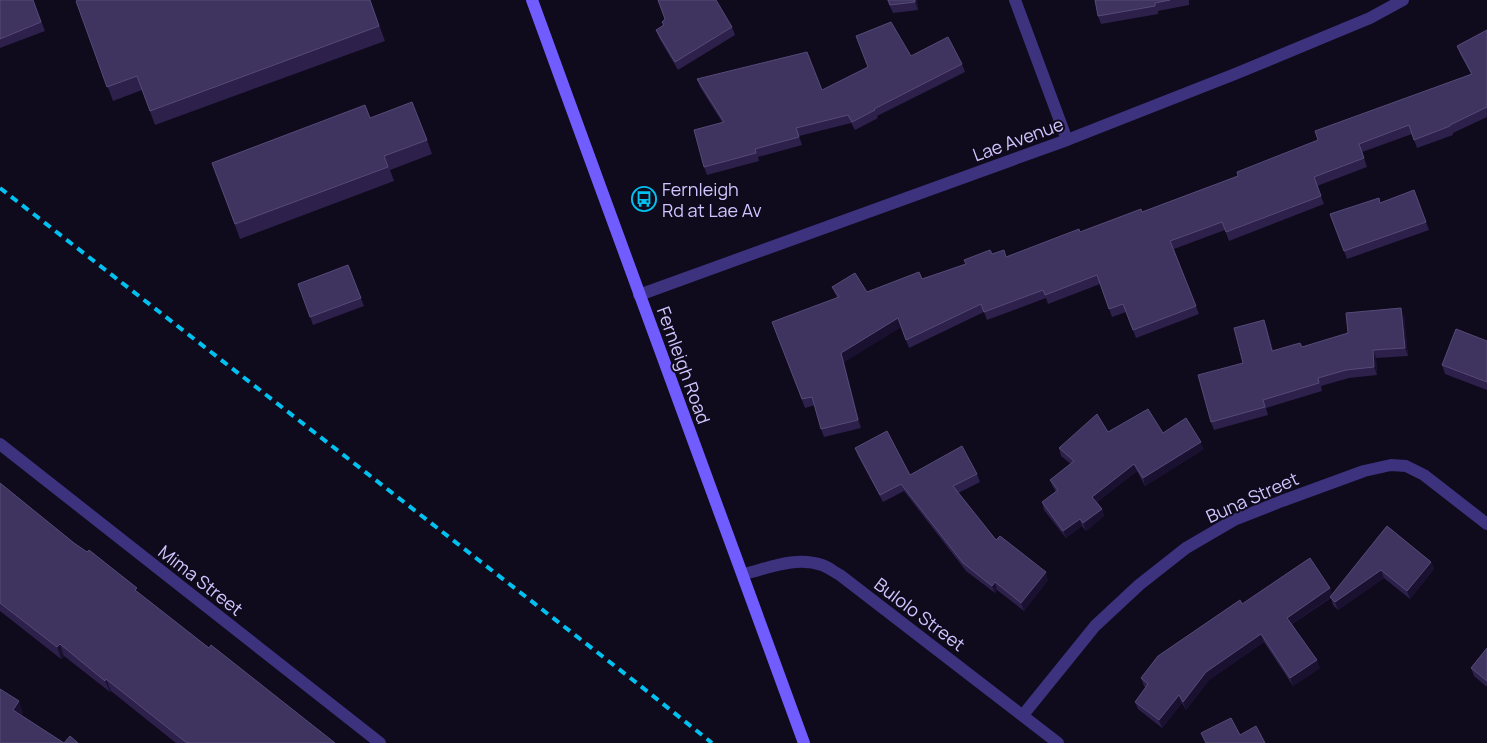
<svg xmlns="http://www.w3.org/2000/svg" width="1487" height="743" viewBox="0 0 1487 743" font-family="Manrope,sans-serif">
<style>
.lines{fill:none;stroke-linecap:round;stroke-linejoin:round}
.street{stroke:#3c327e;stroke-width:12}
.secondary{stroke:#705cff;stroke-width:12}
.rail{stroke:#00c1f0;stroke-width:4;stroke-dasharray:8 6;stroke-linecap:butt}
.wall{fill:#2d214c}
.shaded-wall{fill:#1a1130}
.building{fill:#3f335f;stroke:#564a78}
.labels{text-anchor:middle;dominant-baseline:central;stroke-width:4;stroke-linejoin:round;paint-order:stroke}
.street-label{font-size:18px;fill:#d1c5ff;stroke:#0f0a1c}
.poi-label{font-size:18px;fill:#d1c5ff;stroke:#0f0a1c;text-anchor:start}
</style>
<rect width="100%" height="100%" fill="#0f0a1c"/>
<g class="lines">
<!-- street -->
<g class="street">
<path d="M 1015,0 L 1067,140"/>
<path d="M 639,295 L 1067,140 L 1235,74 L 1370,18 L 1403,0"/>
<path d="M 0,444 L 380,743"/>
<path d="M 744,574 C 769,568 796,556 822,565 C 828,567 834,572 840,575 L 1058,743"/>
<path d="M 1023,715 L 1095,626 L 1139,585 L 1186,548 L 1234,520 L 1282,501 L 1364,471 L 1391,465 L 1406,466 L 1424,475 L 1487,524"/>
</g>
<!-- secondary -->
<path class="secondary" d="M 532,0 C 622,248 715,495 804,743"/>
<!-- rail -->
<path class="rail" d="M 0,188 L 638,684 L 712,743"/>
</g>
<!-- wall -->
<g class="wall">
<path d="M 0,0 L 33,0 L 45,31 L 0,48 Z"/>
<path d="M 370,0 L 385,41 L 155,125 L 142,90 L 113,101 L 76,1 Z"/>
<path d="M 887,0 L 917,0 L 918,10 L 893,13 Z"/>
<path d="M 1095,0 L 1189,0 L 1189,5 L 1158,11 L 1158,14 L 1101,24 L 1098,16 Z"/>
<path d="M 665,19 L 732,27 L 735,35 L 678,70 L 659,38 L 656,30 L 663,26 L 662,22 Z"/>
<path d="M 1487,30 L 1487,117 L 1453,133 L 1453,135 L 1417,148 L 1412,134 L 1362,152 L 1367,167 L 1317,186 L 1324,204 L 1229,241 L 1225,230 L 1174,249 L 1199,314 L 1136,338 L 1126,312 L 1112,317 L 1100,284 L 1048,304 L 1046,298 L 987,320 L 984,312 L 909,348 L 901,327 L 844,362 L 861,428 L 824,437 L 821,429 L 815,405 L 805,408 L 772,322 L 837,298 L 832,287 L 867,292 L 922,279 L 966,264 L 992,254 L 1006,257 L 1142,212 L 1238,176 L 1471,74 L 1460,54 L 1457,46 Z"/>
<path d="M 911,56 L 962,64 L 965,72 L 877,116 L 878,118 L 855,130 L 851,123 L 799,136 L 802,145 L 758,157 L 759,161 L 707,175 L 704,167 L 722,122 L 700,87 L 697,79 L 822,90 Z"/>
<path d="M 370,118 L 427,140 L 432,154 L 390,170 L 394,181 L 240,239 L 212,163 Z"/>
<path d="M 1414,190 L 1429,230 L 1347,259 L 1330,214 L 1380,203 Z"/>
<path d="M 348,265 L 364,306 L 313,325 L 298,284 Z"/>
<path d="M 1404,316 L 1408,356 L 1376,358 L 1377,375 L 1349,378 L 1321,386 L 1322,391 L 1266,408 L 1268,415 L 1214,430 L 1211,422 L 1243,363 L 1264,320 L 1267,328 L 1273,350 L 1302,347 Z"/>
<path d="M 1487,341 L 1487,390 L 1445,374 L 1442,365 Z"/>
<path d="M 1108,432 L 1163,433 L 1204,449 L 1145,486 L 1137,471 L 1097,502 L 1102,509 L 1104,516 L 1086,531 L 1082,526 L 1066,538 L 1044,510 L 1042,502 L 1056,492 L 1053,487 L 1050,480 L 1071,464 L 1061,456 L 1059,448 Z"/>
<path d="M 855,448 L 910,475 L 977,474 L 980,482 L 958,493 L 996,540 L 1048,580 L 1024,611 L 997,590 L 995,593 L 966,571 L 904,491 L 883,502 L 858,456 Z"/>
<path d="M 0,483 L 74,543 L 209,648 L 335,743 L 176,743 L 111,691 L 110,692 L 64,656 L 61,659 L 0,611 Z"/>
<path d="M 1387,526 L 1431,562 L 1434,569 L 1410,599 L 1384,578 L 1338,610 L 1333,605 L 1331,598 L 1292,624 L 1320,668 L 1293,686 L 1264,642 L 1209,680 L 1186,710 L 1182,703 L 1162,728 L 1138,709 L 1135,702 L 1146,688 L 1144,686 L 1141,678 L 1242,604 L 1330,588 L 1332,595 Z"/>
<path d="M 1487,648 L 1487,687 L 1474,676 L 1471,668 Z"/>
</g>
<!-- shaded-wall -->
<g class="shaded-wall">
<path d="M 915,0 L 917,0 L 918,10 L 915,2 Z"/>
<path d="M 1401,308 L 1404,316 L 1408,356 L 1405,348 Z"/>
<path d="M 898,318 L 901,327 L 844,362 L 861,428 L 858,420 L 841,353 Z"/>
<path d="M 1264,320 L 1267,328 L 1275,359 L 1272,351 Z"/>
<path d="M 1373,350 L 1376,358 L 1377,375 L 1374,367 Z"/>
<path d="M 1201,442 L 1204,449 L 1145,486 L 1143,478 Z"/>
<path d="M 1134,464 L 1137,471 L 1094,504 L 1092,497 Z"/>
<path d="M 1102,509 L 1104,516 L 1086,531 L 1083,523 Z"/>
<path d="M 1080,519 L 1082,526 L 1066,538 L 1063,531 Z"/>
<path d="M 1431,562 L 1434,569 L 1410,599 L 1407,591 Z"/>
<path d="M 1381,570 L 1384,578 L 1338,610 L 1335,602 Z"/>
<path d="M 1046,572 L 1048,580 L 1024,611 L 1021,603 Z"/>
<path d="M 995,582 L 997,590 L 995,593 L 992,586 Z"/>
<path d="M 1330,588 L 1333,596 L 1290,625 L 1287,618 Z"/>
<path d="M 1261,634 L 1264,642 L 1209,680 L 1186,710 L 1183,702 L 1206,672 Z"/>
<path d="M 60,644 L 64,656 L 61,659 L 57,647 Z"/>
<path d="M 1317,660 L 1320,668 L 1293,686 L 1290,678 Z"/>
<path d="M 106,679 L 111,691 L 110,692 L 105,681 Z"/>
<path d="M 1179,695 L 1182,703 L 1162,728 L 1159,720 Z"/>
<path d="M 19,701 L 23,713 L 17,722 L 13,710 Z"/>
</g>
<!-- building -->
<g class="building">
<path d="M 0,0 L 33,0 L 41,22 L 0,39 Z"/>
<path d="M 78,0 L 370,0 L 379,26 L 150,111 L 137,76 L 107,87 L 76,1 Z"/>
<path d="M 658,0 L 716,0 L 732,27 L 675,62 L 656,30 L 664,25 L 662,22 L 665,19 Z"/>
<path d="M 888,0 L 915,0 L 915,2 L 890,5 Z"/>
<path d="M 1095,0 L 1170,0 L 1155,3 L 1155,6 L 1098,16 Z"/>
<path d="M 891,22 L 911,56 L 948,37 L 962,64 L 874,109 L 875,110 L 852,122 L 848,115 L 796,128 L 799,137 L 755,149 L 756,153 L 704,167 L 694,130 L 724,122 L 697,79 L 807,52 L 822,90 L 868,67 L 856,36 Z"/>
<path d="M 1487,30 L 1487,107 L 1450,125 L 1450,126 L 1414,140 L 1409,125 L 1359,144 L 1364,158 L 1314,177 L 1321,196 L 1226,232 L 1222,222 L 1170,241 L 1196,306 L 1133,330 L 1123,304 L 1109,309 L 1097,275 L 1045,295 L 1043,290 L 984,312 L 981,304 L 906,340 L 898,318 L 841,353 L 858,420 L 821,429 L 812,397 L 802,399 L 772,322 L 839,297 L 832,287 L 855,273 L 867,292 L 919,272 L 922,279 L 966,264 L 964,260 L 990,250 L 992,254 L 1004,250 L 1006,257 L 1079,229 L 1080,232 L 1141,209 L 1142,212 L 1238,176 L 1237,172 L 1318,140 L 1315,131 L 1472,74 L 1457,46 Z"/>
<path d="M 412,102 L 427,140 L 384,156 L 388,167 L 235,224 L 212,163 L 365,105 L 370,118 Z"/>
<path d="M 1414,190 L 1426,222 L 1344,251 L 1330,214 L 1379,198 L 1380,203 Z"/>
<path d="M 348,265 L 361,298 L 310,317 L 298,284 Z"/>
<path d="M 1401,308 L 1405,348 L 1373,350 L 1374,367 L 1346,370 L 1318,378 L 1319,383 L 1263,400 L 1265,407 L 1211,422 L 1198,375 L 1243,363 L 1234,328 L 1264,320 L 1272,351 L 1300,343 L 1302,347 L 1348,333 L 1346,313 Z"/>
<path d="M 1456,329 L 1487,341 L 1487,382 L 1442,365 Z"/>
<path d="M 1148,409 L 1163,433 L 1186,418 L 1201,442 L 1143,478 L 1134,464 L 1092,497 L 1102,509 L 1083,523 L 1080,519 L 1063,531 L 1042,502 L 1058,490 L 1050,480 L 1074,461 L 1059,448 L 1097,414 L 1108,432 Z"/>
<path d="M 887,431 L 910,475 L 962,446 L 977,474 L 953,486 L 996,540 L 1000,536 L 1046,572 L 1021,603 L 995,582 L 992,586 L 963,563 L 901,484 L 880,495 L 855,448 Z"/>
<path d="M 0,483 L 74,543 L 87,552 L 89,550 L 137,588 L 135,590 L 209,648 L 211,645 L 335,743 L 187,743 L 106,679 L 105,681 L 60,644 L 57,647 L 0,603 Z"/>
<path d="M 1387,526 L 1431,562 L 1407,591 L 1381,570 L 1335,602 L 1330,597 Z"/>
<path d="M 1310,558 L 1330,588 L 1287,618 L 1317,660 L 1290,678 L 1261,634 L 1206,672 L 1183,702 L 1179,695 L 1159,720 L 1135,702 L 1148,684 L 1141,678 L 1158,656 L 1240,600 L 1242,604 Z"/>
<path d="M 1487,648 L 1487,681 L 1471,668 Z"/>
<path d="M 0,689 L 19,701 L 13,710 L 64,743 L 70,736 L 78,743 L 0,743 Z"/>
<path d="M 1231,718 L 1240,735 L 1256,726 L 1265,743 L 1206,743 L 1201,733 Z"/>
</g>
<!-- icons -->
<defs>
<symbol id="bus-ring" viewBox="-11 -11 22 22"><circle r="9.5" fill="#0f0a1c" stroke="#00c1f0" stroke-width="1.5"/><path d="M-5-6H5V4H4V6H2V4H-2V6H-4V4H-5ZM-3.5-4V0h7V-4ZM-3.5 1.2v1.5H-2V1.2ZM2 1.2v1.5H3.5V1.2Z" fill="#00c1f0"/></symbol>
</defs>
<g fill-rule="evenodd">
<use href="#bus-ring" x="630" y="185" width="28" height="28"/>
</g>
<g class="labels">
<!-- street labels -->
<g class="street-label">
<text transform="translate(1018 139) rotate(-20)">Lae Avenue</text>
<text transform="translate(684 365) rotate(70)">Fernleigh Road</text>
<text transform="translate(1252 497) rotate(-24)">Buna Street</text>
<text transform="translate(201 580) rotate(38)">Mima Street</text>
<text transform="translate(920 614) rotate(37)">Bulolo Street</text>
</g>
<!-- poi labels -->
<g class="poi-label">
<text x="662" y="189">Fernleigh<tspan x="662" dy="21">Rd at Lae Av</tspan></text>
</g>
</g>
</svg>
